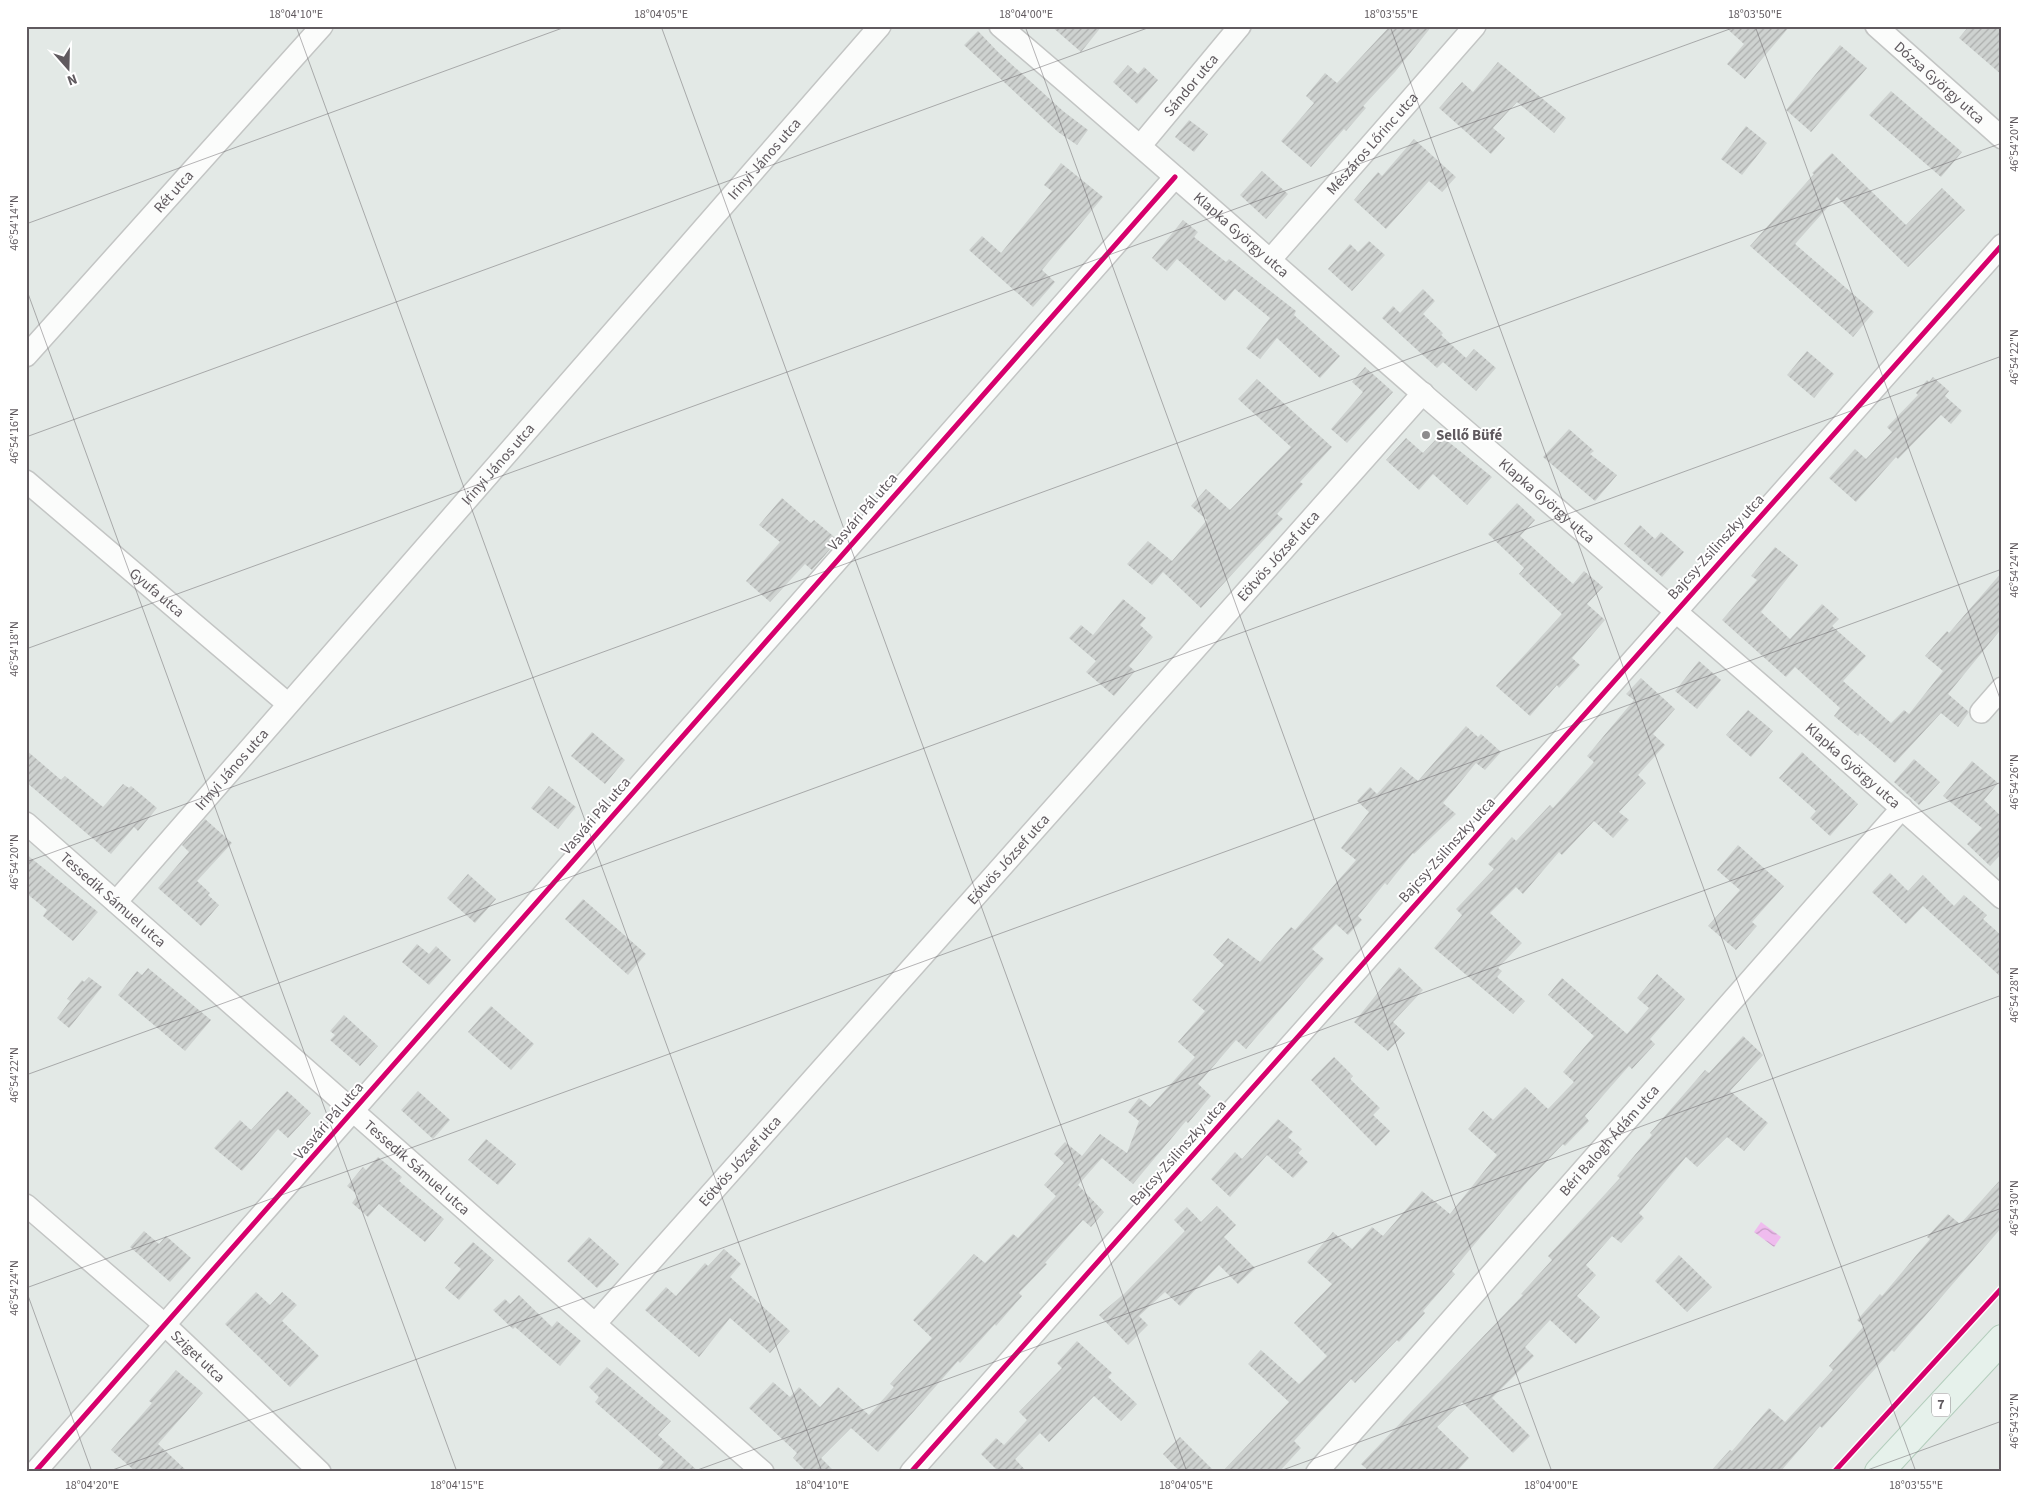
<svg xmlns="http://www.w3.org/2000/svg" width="2028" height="1498" viewBox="0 0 2028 1498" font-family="'Source Sans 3',sans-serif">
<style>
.water{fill:url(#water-waves)}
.building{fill:url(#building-hatch)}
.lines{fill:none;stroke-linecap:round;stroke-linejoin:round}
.street-casing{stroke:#c3c5c4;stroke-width:24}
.primary-casing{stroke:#b4cebd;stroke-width:30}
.street{stroke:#fbfcfb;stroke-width:21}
.primary{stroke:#e6f1eb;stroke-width:28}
.cycleway-casing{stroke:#fff;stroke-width:8}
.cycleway{stroke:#d6006c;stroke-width:5}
.ticks{fill:none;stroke:#605a5f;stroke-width:1;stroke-opacity:0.45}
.poi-dot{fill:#8e8c8e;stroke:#fff;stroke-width:2}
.labels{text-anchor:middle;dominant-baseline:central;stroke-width:4;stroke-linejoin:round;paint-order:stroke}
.shield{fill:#fff;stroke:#908c8f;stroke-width:1}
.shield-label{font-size:14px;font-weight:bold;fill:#605a5f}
.street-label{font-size:15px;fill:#605a5f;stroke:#fff}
.poi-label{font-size:15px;font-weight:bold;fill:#605a5f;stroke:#fff;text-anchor:start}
.neatline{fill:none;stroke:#605a5f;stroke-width:2}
.ticks-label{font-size:12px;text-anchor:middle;fill:#605a5f}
</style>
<defs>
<pattern id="water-waves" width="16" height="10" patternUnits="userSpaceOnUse" patternTransform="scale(1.25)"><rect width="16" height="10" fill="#efbcee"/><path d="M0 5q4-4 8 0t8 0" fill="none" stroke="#c59cc4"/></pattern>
<pattern id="building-hatch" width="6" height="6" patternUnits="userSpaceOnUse" patternTransform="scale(1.25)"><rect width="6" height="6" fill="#ced2d0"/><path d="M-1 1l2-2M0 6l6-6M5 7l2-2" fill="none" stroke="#abadac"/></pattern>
</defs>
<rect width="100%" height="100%" fill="#e3e9e6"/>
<!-- water -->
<path class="water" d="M 1761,1222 L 1781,1237 L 1774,1247 L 1754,1232 Z"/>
<!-- building -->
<g class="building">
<path d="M 1051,26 L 1102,26 L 1081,52 Z"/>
<path d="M 1390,26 L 1432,26 L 1395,72 L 1363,106 L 1366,108 L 1346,131 L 1344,129 L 1311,167 L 1281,141 L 1314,103 L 1306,96 L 1325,73 L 1337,83 Z"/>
<path d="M 1724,26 L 1790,26 L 1745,79 L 1727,64 L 1744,44 Z"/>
<path d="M 1969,26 L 2002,26 L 2002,75 L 1959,38 Z"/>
<path d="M 978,31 L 998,52 L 1063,111 L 1088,130 L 1077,145 L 1058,132 L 964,45 Z"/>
<path d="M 1840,45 L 1867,68 L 1811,132 L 1786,110 Z"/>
<path d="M 1498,62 L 1566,118 L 1554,133 L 1517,102 L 1493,128 L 1505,138 L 1491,154 L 1439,108 L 1462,82 L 1473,92 Z"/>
<path d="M 1128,65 L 1138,74 L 1144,67 L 1158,80 L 1137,104 L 1113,82 Z"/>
<path d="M 1891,91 L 1962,152 L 1941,177 L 1869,115 Z"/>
<path d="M 1189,120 L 1208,134 L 1194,152 L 1175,137 Z"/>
<path d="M 1746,126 L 1767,143 L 1742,175 L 1721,159 Z"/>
<path d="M 1414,139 L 1456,177 L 1442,192 L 1429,181 L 1386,229 L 1354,200 L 1378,172 L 1382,176 Z"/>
<path d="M 1832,153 L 1906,225 L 1942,188 L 1965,210 L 1908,267 L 1837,197 L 1795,244 L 1874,312 L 1853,337 L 1750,246 L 1814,174 L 1812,173 Z"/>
<path d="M 1061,163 L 1103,197 L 1042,270 L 1055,282 L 1033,307 L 969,250 L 982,236 L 1001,253 L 1052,191 L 1044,185 Z"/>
<path d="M 1262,171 L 1288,194 L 1266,219 L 1240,195 Z"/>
<path d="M 1183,220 L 1198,232 L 1194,237 L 1226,262 L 1229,259 L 1296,311 L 1294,315 L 1340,356 L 1320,378 L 1277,338 L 1260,359 L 1246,348 L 1270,318 L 1235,289 L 1225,301 L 1177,259 L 1167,271 L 1152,258 Z"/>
<path d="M 1369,241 L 1385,255 L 1352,291 L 1328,269 L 1350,244 L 1358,252 Z"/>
<path d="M 1423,289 L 1435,301 L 1423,314 L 1443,333 L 1441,335 L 1466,358 L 1474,349 L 1496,368 L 1476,391 L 1443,362 L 1437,368 L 1382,318 L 1393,306 L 1400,313 Z"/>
<path d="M 1807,351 L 1834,374 L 1814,398 L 1787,375 Z"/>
<path d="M 1365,367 L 1393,392 L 1347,443 L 1331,429 L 1363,392 L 1352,382 Z"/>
<path d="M 1933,377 L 1949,391 L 1945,396 L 1962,411 L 1951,424 L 1941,415 L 1898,459 L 1896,457 L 1856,502 L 1829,478 L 1855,449 L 1866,459 L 1892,432 L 1887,427 L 1918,395 L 1916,393 L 1927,380 L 1929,382 Z"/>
<path d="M 1257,379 L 1332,447 L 1300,482 L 1303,484 L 1277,514 L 1283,519 L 1201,608 L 1163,572 L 1152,585 L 1127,564 L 1148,541 L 1172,561 L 1207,520 L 1191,506 L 1206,489 L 1230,510 L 1291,447 L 1238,399 Z"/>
<path d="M 1569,429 L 1594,451 L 1590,454 L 1617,475 L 1595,501 L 1543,457 Z"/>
<path d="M 1440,435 L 1492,477 L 1467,505 L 1433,474 L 1419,490 L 1386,460 L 1406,438 L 1423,453 Z"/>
<path d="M 782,498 L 811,523 L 814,520 L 838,540 L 812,570 L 805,564 L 770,602 L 746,581 L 780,542 L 759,525 Z"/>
<path d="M 1517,503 L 1535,520 L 1520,536 L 1573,584 L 1584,571 L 1603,587 L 1587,604 L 1605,620 L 1572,658 L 1580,665 L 1559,688 L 1557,685 L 1530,716 L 1496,686 L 1562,614 L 1519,574 L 1524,568 L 1488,534 Z"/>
<path d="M 1640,525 L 1655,539 L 1661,532 L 1684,552 L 1662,577 L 1624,544 Z"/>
<path d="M 1775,547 L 1798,565 L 1761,612 L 1790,639 L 1822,604 L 1839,619 L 1832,626 L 1866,656 L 1843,681 L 1891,723 L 1904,710 L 1909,714 L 1943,671 L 1925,656 L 1947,631 L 1949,633 L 2002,572 L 2002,628 L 1948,694 L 1969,712 L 1958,727 L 1941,713 L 1895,763 L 1860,733 L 1858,736 L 1834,716 L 1840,708 L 1795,667 L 1786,677 L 1722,620 L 1757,580 L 1751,576 Z"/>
<path d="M 1123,599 L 1146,618 L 1140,625 L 1153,637 L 1129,666 L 1135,671 L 1114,696 L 1086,672 L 1096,661 L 1069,638 L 1081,625 L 1093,635 Z"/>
<path d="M 1699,661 L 1721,680 L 1697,709 L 1675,691 Z"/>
<path d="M 1641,678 L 1675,709 L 1653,734 L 1665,745 L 1638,775 L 1646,783 L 1619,812 L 1629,820 L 1613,838 L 1594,821 L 1562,855 L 1559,852 L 1523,894 L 1516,887 L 1490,913 L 1522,943 L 1498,968 L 1502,971 L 1497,977 L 1525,1001 L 1513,1014 L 1434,948 L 1462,915 L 1456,909 L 1494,869 L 1488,864 L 1512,837 L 1516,841 L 1550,805 L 1553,808 L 1594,762 L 1587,756 L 1634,700 L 1626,694 Z"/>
<path d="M 1748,710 L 1773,731 L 1751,757 L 1726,735 Z"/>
<path d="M 1466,726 L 1478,737 L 1481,734 L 1501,752 L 1485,770 L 1476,763 L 1443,803 L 1456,814 L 1414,854 L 1413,853 L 1387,885 L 1385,883 L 1358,916 L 1362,920 L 1348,935 L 1336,924 L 1312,949 L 1324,959 L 1246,1049 L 1236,1040 L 1198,1084 L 1211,1096 L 1188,1123 L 1186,1121 L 1133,1184 L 1102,1158 L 1078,1185 L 1104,1212 L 1091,1227 L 1083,1220 L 1045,1263 L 1047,1264 L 1019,1293 L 1022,1296 L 996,1326 L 995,1324 L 960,1363 L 958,1361 L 878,1452 L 851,1428 L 821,1458 L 835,1472 L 807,1472 L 793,1458 L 797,1453 L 749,1408 L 773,1382 L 790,1397 L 799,1387 L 820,1407 L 838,1387 L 869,1415 L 894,1387 L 890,1384 L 932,1338 L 913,1320 L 974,1254 L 985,1263 L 1013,1234 L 1018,1238 L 1056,1196 L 1044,1185 L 1064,1163 L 1054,1154 L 1065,1142 L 1082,1156 L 1100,1134 L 1127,1153 L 1139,1121 L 1128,1112 L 1139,1098 L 1150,1107 L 1195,1057 L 1178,1042 L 1205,1011 L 1192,1000 L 1224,965 L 1213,955 L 1228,938 L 1260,962 L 1291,927 L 1295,930 L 1356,860 L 1341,848 L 1369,812 L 1357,801 L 1370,787 L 1377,794 L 1401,767 L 1418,781 Z"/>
<path d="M 592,732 L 625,760 L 605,784 L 571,756 Z"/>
<path d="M 26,750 L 61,780 L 65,776 L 103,807 L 123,784 L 129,788 L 131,786 L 157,808 L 138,831 L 134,827 L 111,854 L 26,782 Z"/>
<path d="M 1802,752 L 1858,804 L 1830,836 L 1810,818 L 1816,811 L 1779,778 Z"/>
<path d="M 1914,759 L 1940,782 L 1919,805 L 1894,782 Z"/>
<path d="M 1972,761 L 1998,783 L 1984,800 L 2002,817 L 2002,853 L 1990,866 L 1967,844 L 1982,828 L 1943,796 Z"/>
<path d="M 549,786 L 576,807 L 558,829 L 531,808 Z"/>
<path d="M 205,819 L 232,843 L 197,881 L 210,893 L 208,895 L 219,905 L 201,926 L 158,888 L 189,852 L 182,845 Z"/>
<path d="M 1738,845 L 1784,886 L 1752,922 L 1757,926 L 1736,950 L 1708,926 L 1740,890 L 1717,870 Z"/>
<path d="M 26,854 L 98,912 L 73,941 L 43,916 L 47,910 L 26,893 Z"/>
<path d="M 1890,873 L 1908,891 L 1923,875 L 1954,906 L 1964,895 L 1987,915 L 1983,919 L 2002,936 L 2002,978 L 1923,906 L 1906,924 L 1872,892 Z"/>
<path d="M 468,874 L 496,899 L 475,923 L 447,898 Z"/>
<path d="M 583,899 L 646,954 L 628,975 L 565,919 Z"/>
<path d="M 417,944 L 429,954 L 436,946 L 451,960 L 429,985 L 402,962 Z"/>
<path d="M 1399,967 L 1423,990 L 1393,1022 L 1405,1033 L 1388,1051 L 1354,1022 Z"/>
<path d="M 148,968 L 211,1020 L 185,1051 L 118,995 L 137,971 L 142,975 Z"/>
<path d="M 1657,974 L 1685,999 L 1650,1039 L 1655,1044 L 1632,1069 L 1629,1066 L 1585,1116 L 1589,1121 L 1565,1146 L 1563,1144 L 1528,1181 L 1452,1271 L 1455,1274 L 1423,1311 L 1425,1313 L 1399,1342 L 1397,1340 L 1355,1383 L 1351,1379 L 1294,1441 L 1301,1448 L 1279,1472 L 1222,1472 L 1289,1402 L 1248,1364 L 1261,1350 L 1299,1384 L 1327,1356 L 1294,1323 L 1332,1284 L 1307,1262 L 1333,1232 L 1352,1249 L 1372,1227 L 1383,1236 L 1422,1191 L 1450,1214 L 1497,1155 L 1468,1129 L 1483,1111 L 1493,1120 L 1525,1087 L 1548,1109 L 1574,1082 L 1563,1072 L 1594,1036 L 1548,995 L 1562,978 L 1627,1034 L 1649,1008 L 1637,998 Z"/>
<path d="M 89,977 L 102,987 L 69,1028 L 57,1018 L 70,1001 L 67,999 L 82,980 L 84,982 Z"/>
<path d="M 491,1006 L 534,1044 L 511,1070 L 468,1032 Z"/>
<path d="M 344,1015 L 378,1046 L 360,1066 L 330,1040 L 335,1035 L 330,1031 Z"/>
<path d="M 1743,1036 L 1763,1055 L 1730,1091 L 1768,1123 L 1744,1151 L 1727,1137 L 1697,1167 L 1686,1157 L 1639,1213 L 1644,1218 L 1621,1243 L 1612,1236 L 1586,1265 L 1596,1275 L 1577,1296 L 1600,1317 L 1576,1344 L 1550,1320 L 1525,1347 L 1534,1356 L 1492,1398 L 1530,1436 L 1513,1453 L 1462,1402 L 1437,1427 L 1469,1458 L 1456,1472 L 1370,1472 L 1361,1464 L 1523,1295 L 1521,1294 L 1552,1260 L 1548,1256 L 1620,1178 L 1617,1176 L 1652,1135 L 1650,1133 L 1705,1070 L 1709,1073 Z"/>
<path d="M 1334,1057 L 1353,1076 L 1350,1079 L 1380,1108 L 1373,1115 L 1390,1131 L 1376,1146 L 1311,1080 Z"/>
<path d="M 287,1091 L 311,1113 L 288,1138 L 278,1129 L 242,1171 L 214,1148 L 240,1120 L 251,1130 Z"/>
<path d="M 418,1091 L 450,1120 L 433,1139 L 401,1110 Z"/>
<path d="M 1278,1119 L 1293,1132 L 1288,1137 L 1302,1149 L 1298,1153 L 1308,1162 L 1293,1178 L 1267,1155 L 1230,1197 L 1211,1179 L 1235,1152 L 1242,1159 Z"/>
<path d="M 486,1139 L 516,1164 L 498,1185 L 468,1160 Z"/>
<path d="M 378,1157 L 402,1177 L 399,1181 L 444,1219 L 425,1242 L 379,1204 L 368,1217 L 352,1203 L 358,1195 L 347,1186 L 363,1167 L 366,1170 Z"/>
<path d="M 2002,1178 L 2002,1227 L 1894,1352 L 1892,1350 L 1822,1428 L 1820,1426 L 1780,1472 L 1710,1472 L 1730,1450 L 1732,1451 L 1769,1408 L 1785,1422 L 1833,1370 L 1829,1366 L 1864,1326 L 1857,1320 L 1880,1294 L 1882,1296 L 1930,1239 L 1927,1237 L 1948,1214 L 1960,1224 Z"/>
<path d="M 1217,1206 L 1236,1225 L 1224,1237 L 1255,1268 L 1238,1284 L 1219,1265 L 1180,1306 L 1165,1292 L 1139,1316 L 1148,1325 L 1128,1345 L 1099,1315 L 1125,1293 L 1185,1231 L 1174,1220 L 1187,1207 L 1201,1222 Z"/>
<path d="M 144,1231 L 159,1244 L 166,1236 L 191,1258 L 170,1282 L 130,1247 Z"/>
<path d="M 589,1237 L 619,1264 L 597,1288 L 567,1261 Z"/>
<path d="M 473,1242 L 494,1260 L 459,1300 L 445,1288 L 461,1269 L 454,1263 Z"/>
<path d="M 724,1249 L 741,1264 L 730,1277 L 790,1331 L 770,1353 L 730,1318 L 699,1357 L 645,1310 L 666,1287 L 676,1296 L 705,1263 L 708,1266 Z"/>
<path d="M 1679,1255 L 1712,1287 L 1687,1312 L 1655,1281 Z"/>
<path d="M 256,1292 L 270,1305 L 282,1292 L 297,1305 L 282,1321 L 319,1356 L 290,1387 L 225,1324 Z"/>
<path d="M 519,1295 L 552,1327 L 557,1321 L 581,1341 L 560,1366 L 515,1327 L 513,1329 L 493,1310 L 505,1299 L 510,1304 Z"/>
<path d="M 1077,1341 L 1112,1373 L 1108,1377 L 1137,1404 L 1121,1421 L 1094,1396 L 1049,1442 L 1040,1433 L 1015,1459 L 1027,1472 L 999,1472 L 981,1454 L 996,1438 L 1004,1445 L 1027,1420 L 1019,1412 L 1062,1368 L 1057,1363 Z"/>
<path d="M 607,1367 L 671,1421 L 658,1435 L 699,1472 L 655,1472 L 664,1462 L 595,1402 L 599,1397 L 589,1387 Z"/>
<path d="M 176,1370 L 203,1393 L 158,1444 L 188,1472 L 136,1472 L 111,1450 L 152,1403 L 149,1401 Z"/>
<path d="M 1180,1437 L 1215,1472 L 1180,1472 L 1163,1454 Z"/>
</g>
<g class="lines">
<defs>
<g id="street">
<path id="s1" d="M 1000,26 C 1143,147 1282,271 1423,394 C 1617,561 1812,727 2002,898"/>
<path id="s2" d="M 1876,26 L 2002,138"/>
<path id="s3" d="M 1141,145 L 1240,26"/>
<path id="s4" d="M 1270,260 L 1475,26"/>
<path id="s5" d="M 26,356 L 322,26"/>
<path id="s6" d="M 26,481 L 288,704"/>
<path d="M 1981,712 L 2002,688"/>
<path id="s7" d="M 26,823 L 763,1472"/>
<path id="s8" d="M 116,902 L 880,26"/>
<path id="s9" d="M 26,1205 L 165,1325 L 320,1472"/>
<path id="s10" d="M 595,1324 L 1423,393"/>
<path d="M 35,1472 L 1175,177"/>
<path d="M 911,1472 L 2002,245"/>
<path id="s11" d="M 1317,1472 L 1902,808"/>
</g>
<path id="primary" d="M 1879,1472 L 2002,1339"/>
</defs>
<!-- street casing -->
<use href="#street" class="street-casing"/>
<!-- primary casing -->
<use href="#primary" class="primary-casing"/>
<!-- street -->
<use href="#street" class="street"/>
<!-- primary -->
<use href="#primary" class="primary"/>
<defs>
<g id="cycleway">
<path d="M 35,1472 L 1175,177"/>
<path d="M 911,1472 L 2002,245"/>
<path d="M 1834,1472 L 2002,1288"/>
</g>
</defs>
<!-- cycleway casing -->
<use href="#cycleway" class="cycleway-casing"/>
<!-- cycleway -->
<use href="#cycleway" class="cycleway"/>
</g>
<!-- ticks -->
<path class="ticks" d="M 296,26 L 822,1472M 661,26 L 1187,1472M 1025,26 L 1552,1472M 1390,26 L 1916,1472M 1755,26 L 2002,704M 26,224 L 568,26M 26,288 L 457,1472M 26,437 L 1153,26M 26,649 L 1738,26M 26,862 L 2002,143M 26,1075 L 2002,356M 26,1288 L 2002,569M 26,1290 L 92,1472M 107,1472 L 2002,782M 692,1472 L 2002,995M 1277,1472 L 2002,1208M 1862,1472 L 2002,1421"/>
<!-- markers -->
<circle class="poi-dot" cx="1426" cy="435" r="5"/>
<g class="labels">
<!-- shield labels -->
<rect class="shield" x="1932" y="1393.5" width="18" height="23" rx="4"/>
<g class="shield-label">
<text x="1941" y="1405">7</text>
</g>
<!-- street labels -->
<g class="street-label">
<text stroke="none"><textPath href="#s2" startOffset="85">Dózsa György utca</textPath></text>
<text stroke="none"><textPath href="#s3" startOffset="78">Sándor utca</textPath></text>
<text stroke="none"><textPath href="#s4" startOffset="155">Mészáros Lőrinc utca</textPath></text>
<text stroke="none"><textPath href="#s8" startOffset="986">Irinyi János utca</textPath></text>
<text stroke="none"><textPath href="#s5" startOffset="221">Rét utca</textPath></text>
<text stroke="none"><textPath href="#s1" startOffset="319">Klapka György utca</textPath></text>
<text stroke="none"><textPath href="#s8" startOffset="581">Irinyi János utca</textPath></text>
<text stroke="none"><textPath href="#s1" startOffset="724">Klapka György utca</textPath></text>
<text transform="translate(863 512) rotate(-49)">Vasvári Pál utca</text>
<text transform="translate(1716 547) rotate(-48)">Bajcsy-Zsilinszky utca</text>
<text stroke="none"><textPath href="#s10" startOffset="1028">Eötvös József utca</textPath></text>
<text stroke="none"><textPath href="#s6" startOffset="172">Gyufa utca</textPath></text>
<text stroke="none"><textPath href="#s1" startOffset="1129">Klapka György utca</textPath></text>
<text stroke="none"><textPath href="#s8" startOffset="176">Irinyi János utca</textPath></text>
<text transform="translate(596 816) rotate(-49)">Vasvári Pál utca</text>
<text transform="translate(1447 850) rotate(-48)">Bajcsy-Zsilinszky utca</text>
<text stroke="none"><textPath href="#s10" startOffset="622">Eötvös József utca</textPath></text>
<text stroke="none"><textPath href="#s7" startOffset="116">Tessedik Sámuel utca</textPath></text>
<text transform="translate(329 1121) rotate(-49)">Vasvári Pál utca</text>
<text stroke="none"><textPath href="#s11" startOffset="442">Béri Balogh Ádám utca</textPath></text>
<text transform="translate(1178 1153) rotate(-48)">Bajcsy-Zsilinszky utca</text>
<text stroke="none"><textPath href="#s10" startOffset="218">Eötvös József utca</textPath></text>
<text stroke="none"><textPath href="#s7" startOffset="521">Tessedik Sámuel utca</textPath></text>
<text stroke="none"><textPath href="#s9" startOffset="229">Sziget utca</textPath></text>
</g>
<!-- poi labels -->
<g class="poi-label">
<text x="1436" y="435">Sellő Büfé</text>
</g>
</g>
<!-- border -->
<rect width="2028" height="1498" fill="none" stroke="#ffffff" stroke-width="55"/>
<!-- north arrow -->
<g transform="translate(68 68) rotate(160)" stroke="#ffffff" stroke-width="4" paint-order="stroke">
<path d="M0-4L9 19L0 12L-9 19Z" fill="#605a5f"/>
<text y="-8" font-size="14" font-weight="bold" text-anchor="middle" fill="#605a5f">N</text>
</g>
<rect x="28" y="28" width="1972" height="1442" class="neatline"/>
<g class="ticks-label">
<text x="296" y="18">18°04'10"E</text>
<text x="661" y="18">18°04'05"E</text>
<text x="1026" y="18">18°04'00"E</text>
<text x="1391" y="18">18°03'55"E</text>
<text x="1755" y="18">18°03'50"E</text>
<text transform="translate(2014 144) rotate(-90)" y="4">46°54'20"N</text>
<text transform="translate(14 223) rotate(-90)" y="4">46°54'14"N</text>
<text transform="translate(2014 357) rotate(-90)" y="4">46°54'22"N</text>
<text transform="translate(14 436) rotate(-90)" y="4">46°54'16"N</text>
<text transform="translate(2014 570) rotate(-90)" y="4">46°54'24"N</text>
<text transform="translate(14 649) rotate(-90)" y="4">46°54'18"N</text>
<text transform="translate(2014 782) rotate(-90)" y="4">46°54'26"N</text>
<text transform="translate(14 862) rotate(-90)" y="4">46°54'20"N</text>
<text transform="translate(2014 995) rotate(-90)" y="4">46°54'28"N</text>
<text transform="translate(14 1075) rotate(-90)" y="4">46°54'22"N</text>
<text transform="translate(2014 1208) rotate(-90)" y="4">46°54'30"N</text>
<text transform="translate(14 1288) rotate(-90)" y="4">46°54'24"N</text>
<text transform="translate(2014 1421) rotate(-90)" y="4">46°54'32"N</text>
<text x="92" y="1489">18°04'20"E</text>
<text x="457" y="1489">18°04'15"E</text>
<text x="822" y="1489">18°04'10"E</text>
<text x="1186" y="1489">18°04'05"E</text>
<text x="1551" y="1489">18°04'00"E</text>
<text x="1916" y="1489">18°03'55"E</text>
</g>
</svg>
